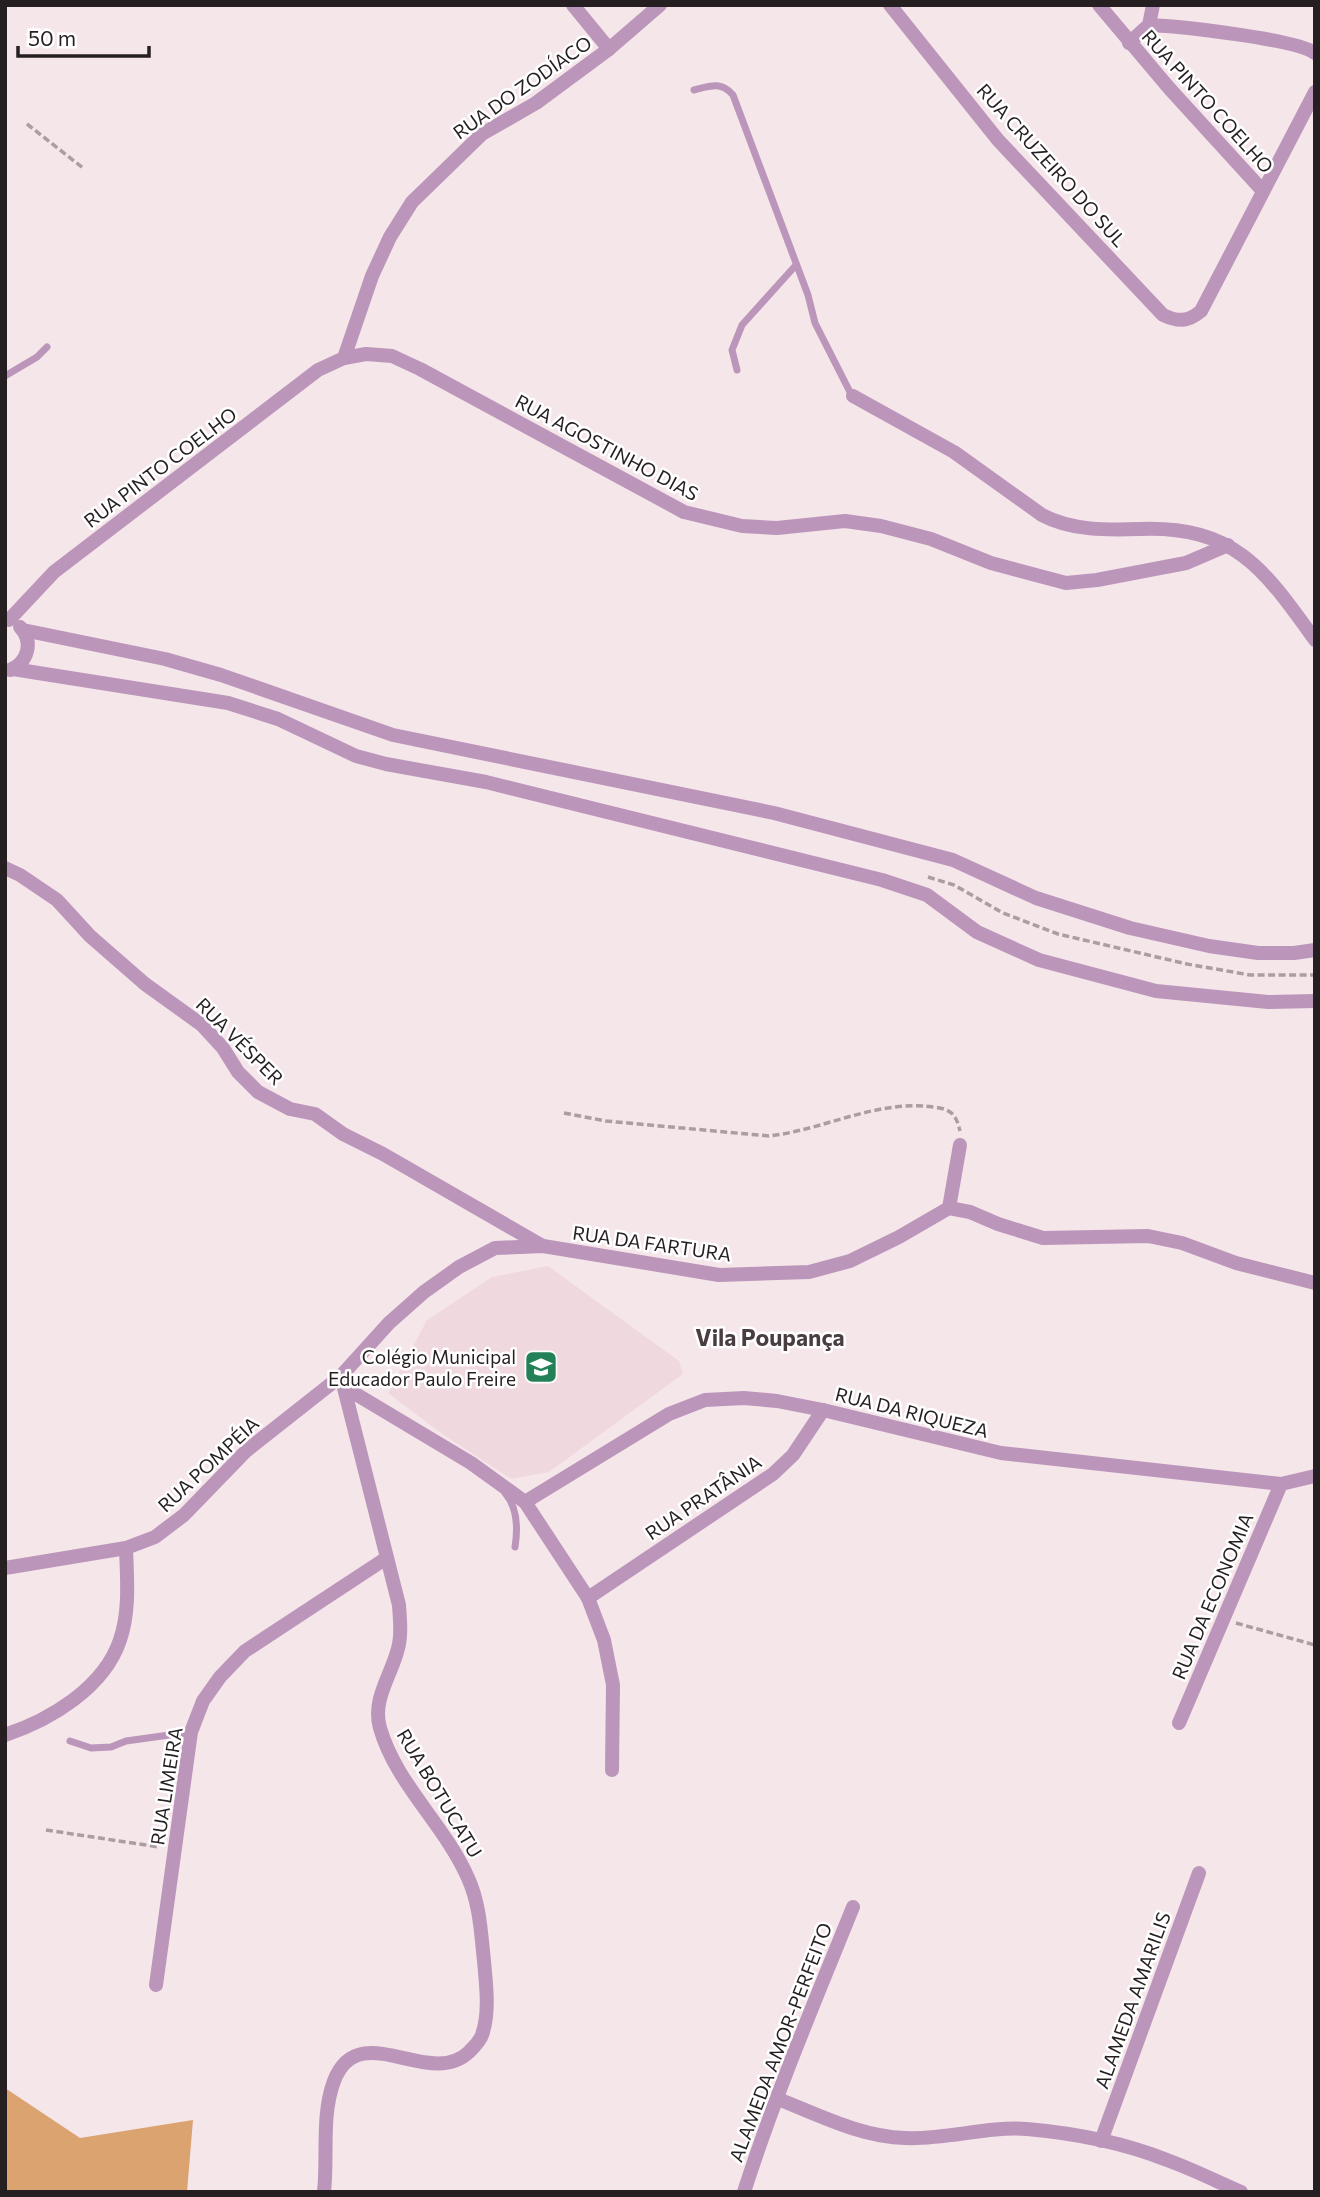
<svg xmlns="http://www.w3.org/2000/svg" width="1320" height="2197" viewBox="0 0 1320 2197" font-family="Commissioner,sans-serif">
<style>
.built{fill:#f0d8df}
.forest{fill:#daa370}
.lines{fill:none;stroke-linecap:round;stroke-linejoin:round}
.path{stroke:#aa9ea2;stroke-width:3.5;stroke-dasharray:7 3.5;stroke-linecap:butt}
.lane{stroke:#bc95bb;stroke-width:7}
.street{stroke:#bc95bb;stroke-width:14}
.labels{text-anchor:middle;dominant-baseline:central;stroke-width:5;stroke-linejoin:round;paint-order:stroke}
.street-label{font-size:19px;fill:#251f21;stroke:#fff}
.poi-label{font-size:19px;fill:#251f21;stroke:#fff;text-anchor:end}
.quarter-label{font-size:23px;font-weight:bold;fill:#493d40;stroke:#fff}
</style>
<rect width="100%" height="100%" fill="#f5e6ea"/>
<!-- built -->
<path class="built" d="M 548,1266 L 679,1361 L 683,1374 L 549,1472 L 511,1479 L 438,1431 L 388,1393 L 427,1320 L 492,1277 Z"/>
<!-- forest -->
<path class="forest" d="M 5,2088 L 80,2138 L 193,2120 L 187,2192 L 5,2192 Z"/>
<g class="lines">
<!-- path -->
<g class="path">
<path d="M 27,124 L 83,168"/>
<path d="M 928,877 L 954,885 L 1003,913 L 1058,934 L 1187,964 L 1250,975 L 1315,975"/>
<path d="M 564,1113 L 606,1121 L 769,1136 C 822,1130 869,1103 924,1106 C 932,1107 943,1107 950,1112 C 956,1116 958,1123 960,1131"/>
<path d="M 1236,1623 L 1315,1645"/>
<path d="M 46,1830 L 159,1847"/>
</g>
<!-- lane -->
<g class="lane">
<path d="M 694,90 C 710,86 721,81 733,95 L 808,295 L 815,323 L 852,396"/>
<path d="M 737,370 L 732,350 L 742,325 L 796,265"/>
<path d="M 5,376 L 37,357 L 47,347"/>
<path d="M 505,1493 C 518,1508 518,1528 515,1547"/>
<path d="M 70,1741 L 91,1748 L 111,1747 L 126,1741 L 191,1732"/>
</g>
<!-- street -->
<g class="street">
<path d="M 573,5 L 609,49"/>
<path d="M 890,5 L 998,140 L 1163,315 C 1178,322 1188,322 1201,311 L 1315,92"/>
<path d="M 1099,5 L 1169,88 L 1262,190"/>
<path d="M 1149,25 C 1177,26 1296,39 1315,53"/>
<path d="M 1129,43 L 1149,25 L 1153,5"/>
<path d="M 344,358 L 372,276 L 390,237 L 412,202 L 482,134 L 536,103 L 609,49 L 660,5"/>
<path d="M 853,396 L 954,452 L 1042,515 C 1072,531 1107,530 1141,529 C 1235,526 1264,569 1315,640"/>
<path d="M 9,620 L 54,572 L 318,370 L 344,358 L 366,354 L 392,356 L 420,369 L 684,512 L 742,526 L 777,528 L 845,521 L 881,526 L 931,539 L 991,563 L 1066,583 L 1097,580 L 1186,563 L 1228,545"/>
<path d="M 23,630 L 165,659 L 221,675 L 393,735 L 774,813 L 953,860 L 1036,898 L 1130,928 L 1209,946 L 1258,953 L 1294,953 L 1315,950"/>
<path d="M 13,669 L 228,703 L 278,719 L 356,756 L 386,764 L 486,782 L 882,880 L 927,895 L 977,932 L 1039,960 L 1156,991 L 1268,1002 L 1315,1001"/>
<path d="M 10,670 C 28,662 34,642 20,627"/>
<path d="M 5,868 L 20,875 L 57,900 L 90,936 L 145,984 L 202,1025 L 223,1048 L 238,1072 L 258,1092 L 290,1109 L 315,1114 L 343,1134 L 383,1154 L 541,1245"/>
<path d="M 949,1208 L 960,1145"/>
<path d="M 344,1387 L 471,1463 L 525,1502 L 588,1598 L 604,1640 L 613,1685 L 612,1770"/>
<path d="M 525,1502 L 669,1414 L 705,1400 L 744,1398 L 777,1401 L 823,1410 L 1001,1453 L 1281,1484 L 1315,1476"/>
<path d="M 5,1568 L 126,1548 L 155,1537 L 184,1515 L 246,1451 L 341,1376 L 389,1323 L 424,1292 L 459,1267 L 495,1248 L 543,1246 L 719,1275 L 809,1272 L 850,1261 L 899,1237 L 949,1208 L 970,1212 L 998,1224 L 1043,1238 L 1148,1236 L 1182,1243 L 1236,1263 L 1315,1283"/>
<path d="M 588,1598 L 773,1474 L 793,1455 L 823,1410"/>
<path d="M 1179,1723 L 1281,1484"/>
<path d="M 5,1735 C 50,1720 104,1688 120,1640 C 130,1611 127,1578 126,1548"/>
<path d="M 156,1985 L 191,1732 L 203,1701 L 220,1677 L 245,1651 L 385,1559"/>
<path d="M 778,2099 C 819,2115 861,2137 905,2138 C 946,2140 986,2126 1027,2129 C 1073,2133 1124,2143 1167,2160 C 1192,2169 1216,2181 1241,2192"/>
<path d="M 1101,2141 L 1199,1873"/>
<path d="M 324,2192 C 328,2156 321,2116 334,2081 C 359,2016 429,2090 469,2052 C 474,2047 480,2041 482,2035 C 490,2012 486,1985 484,1961 C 481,1934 480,1904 468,1878 C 445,1825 396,1784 380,1728 C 372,1701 390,1677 397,1652 C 402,1637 400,1621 399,1605 L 341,1376"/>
<path d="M 744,2192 C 775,2095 815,2001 853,1907"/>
</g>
</g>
<!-- icons -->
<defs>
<symbol id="school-square" viewBox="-11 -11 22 22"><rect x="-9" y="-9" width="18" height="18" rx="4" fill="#248056" stroke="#fff"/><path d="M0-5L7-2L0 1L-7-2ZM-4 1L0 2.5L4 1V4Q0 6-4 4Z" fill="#fff"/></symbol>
</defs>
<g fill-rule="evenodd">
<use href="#school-square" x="522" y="1348" width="38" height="38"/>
</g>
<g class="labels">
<!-- street labels -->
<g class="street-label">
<text transform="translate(522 87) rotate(-35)">RUA DO ZODÍACO</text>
<text transform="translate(1208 101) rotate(48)">RUA PINTO COELHO</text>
<text transform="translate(1052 165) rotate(48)">RUA CRUZEIRO DO SUL</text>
<text transform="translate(607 447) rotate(28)">RUA AGOSTINHO DIAS</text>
<text transform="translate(160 467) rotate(-37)">RUA PINTO COELHO</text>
<text transform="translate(240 1041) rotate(45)">RUA VÉSPER</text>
<text transform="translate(652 1243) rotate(8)">RUA DA FARTURA</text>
<text transform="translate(912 1412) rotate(14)">RUA DA RIQUEZA</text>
<text transform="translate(208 1464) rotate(-43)">RUA POMPÉIA</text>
<text transform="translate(703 1497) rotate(-34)">RUA PRATÂNIA</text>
<text transform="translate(1212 1596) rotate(-67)">RUA DA ECONOMIA</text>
<text transform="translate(166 1786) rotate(-81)">RUA LIMEIRA</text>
<text transform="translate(440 1793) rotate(59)">RUA BOTUCATU</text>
<text transform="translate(1132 2000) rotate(-70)">ALAMEDA AMARILIS</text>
<text transform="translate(780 2042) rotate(-69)">ALAMEDA AMOR-PERFEITO</text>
</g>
<!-- poi labels -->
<g class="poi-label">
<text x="516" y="1356">Colégio Municipal<tspan x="516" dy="22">Educador Paulo Freire</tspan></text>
</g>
<!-- quarter labels -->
<g class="quarter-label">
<text x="770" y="1337">Vila Poupança</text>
</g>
</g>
<!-- border -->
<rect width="1320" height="2197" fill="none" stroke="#251f21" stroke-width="14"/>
<!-- scale -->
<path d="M18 46v10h131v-10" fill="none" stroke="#251f21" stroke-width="3.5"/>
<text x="28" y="46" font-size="21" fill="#251f21" stroke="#ffffff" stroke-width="5" paint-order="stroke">50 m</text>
</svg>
